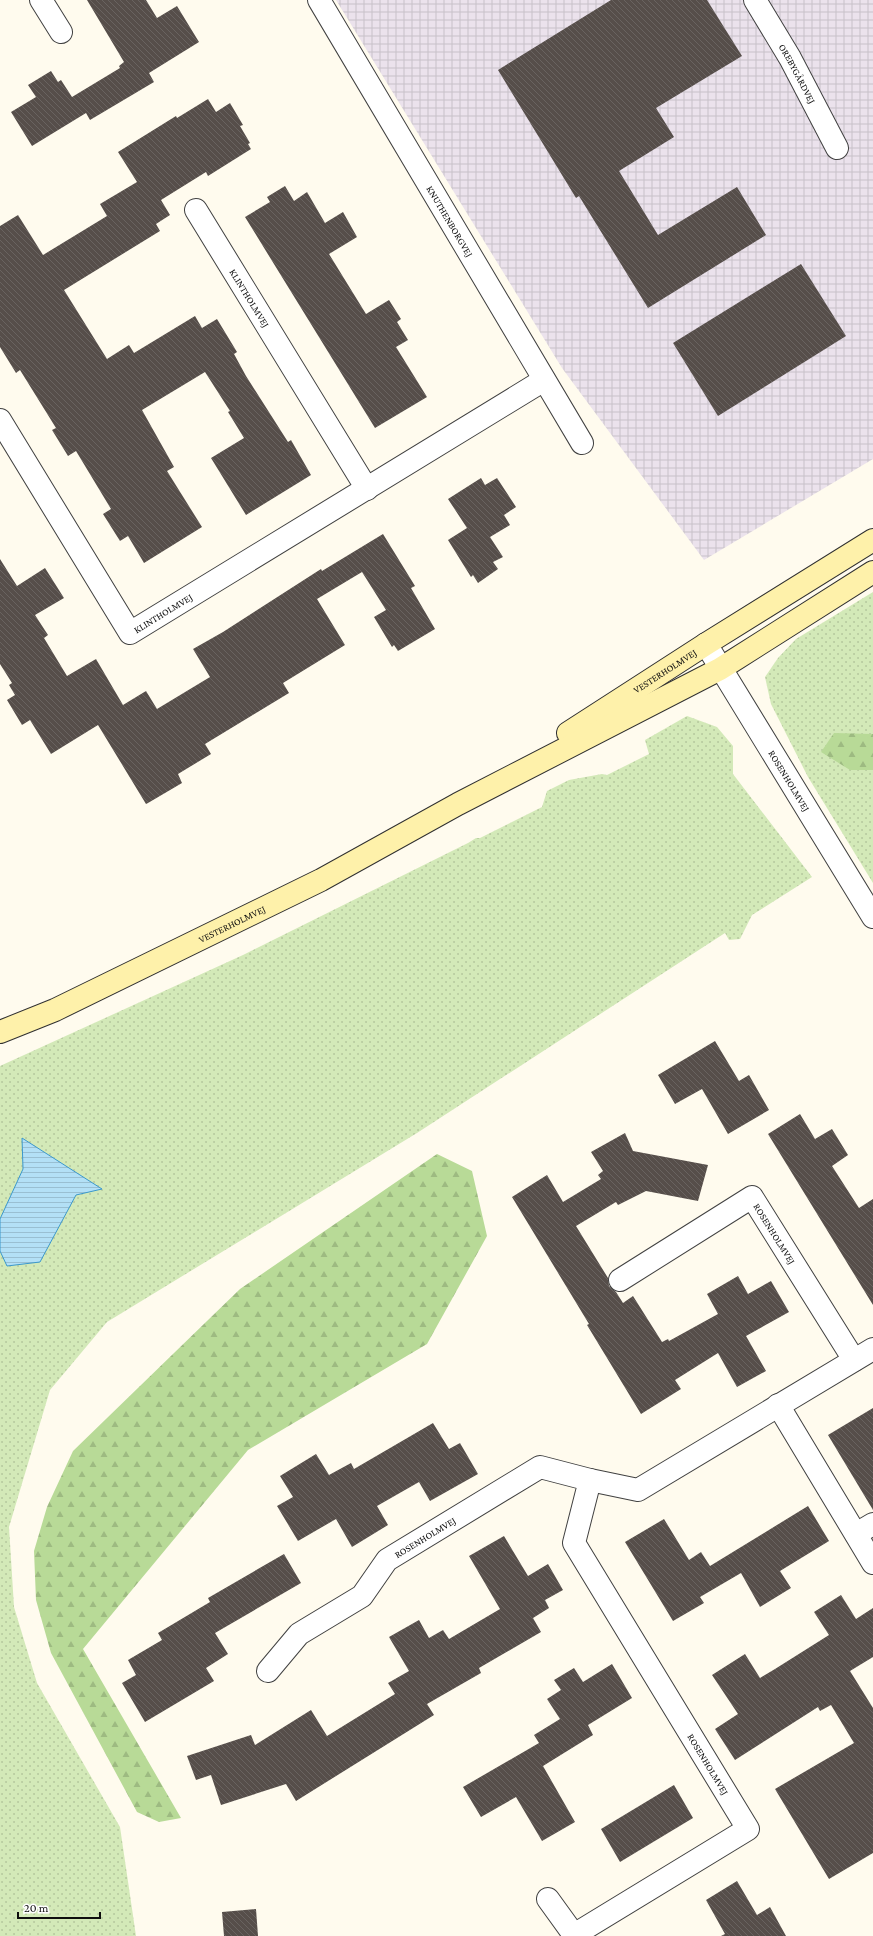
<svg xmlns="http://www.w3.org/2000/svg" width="873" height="1936" viewBox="0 0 873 1936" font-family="'Crimson Pro',serif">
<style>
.industrial{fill:url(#industrial-grid)}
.grass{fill:url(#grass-dots)}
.forest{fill:url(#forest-firs)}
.water{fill:url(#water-rules);stroke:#3b98cc}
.building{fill:url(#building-back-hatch)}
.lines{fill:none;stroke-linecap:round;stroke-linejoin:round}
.street-casing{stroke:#414141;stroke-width:24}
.secondary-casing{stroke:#303030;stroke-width:24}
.street{stroke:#fff;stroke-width:22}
.secondary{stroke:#fef1aa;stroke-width:22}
.labels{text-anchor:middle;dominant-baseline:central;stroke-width:4;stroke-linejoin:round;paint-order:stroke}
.street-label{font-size:10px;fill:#0e0e0e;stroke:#fff}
</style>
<defs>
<pattern id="industrial-grid" width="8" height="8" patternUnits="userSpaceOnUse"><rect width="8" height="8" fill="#ebe2ec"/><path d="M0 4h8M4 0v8" fill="none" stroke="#c8c1c9"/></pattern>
<pattern id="grass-dots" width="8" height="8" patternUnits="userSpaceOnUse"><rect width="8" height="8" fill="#d3e9b8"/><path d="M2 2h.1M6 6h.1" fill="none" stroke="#b4c79d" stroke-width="1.8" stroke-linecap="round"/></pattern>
<pattern id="forest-firs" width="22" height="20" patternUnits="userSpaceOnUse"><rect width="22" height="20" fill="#b8da97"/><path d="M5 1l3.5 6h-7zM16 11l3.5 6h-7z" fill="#9dba81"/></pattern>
<pattern id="water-rules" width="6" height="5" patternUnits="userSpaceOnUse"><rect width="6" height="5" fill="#b3e0f6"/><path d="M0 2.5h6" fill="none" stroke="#99bfd2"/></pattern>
<pattern id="building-back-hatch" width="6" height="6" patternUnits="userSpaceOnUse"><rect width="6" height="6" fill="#564e4a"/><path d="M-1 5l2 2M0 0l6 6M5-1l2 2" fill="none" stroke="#696360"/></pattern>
</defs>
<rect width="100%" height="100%" fill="#fffbee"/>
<!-- industrial -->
<path class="industrial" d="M 336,0 L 873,0 L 873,459 L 704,560 L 562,368 Z"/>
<!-- grass -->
<g class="grass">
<path d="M 873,592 L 873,883 L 808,777 L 771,704 L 765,677 L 778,658 L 796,639 Z"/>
<path d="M 687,716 L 717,727 L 733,746 L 733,774 L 812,877 L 752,915 L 740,939 L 729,940 L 725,933 L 417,1133 L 107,1322 L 50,1390 L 9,1527 L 14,1607 L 37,1683 L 120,1827 L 136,1936 L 0,1936 L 0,1066 L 243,955 L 468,843 L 476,838 L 480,838 L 542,807 L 547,791 L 569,780 L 602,774 L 607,775 L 649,754 L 645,740 Z"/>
</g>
<!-- forest -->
<g class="forest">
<path d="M 834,733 L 873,734 L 873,770 L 850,770 L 821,752 Z"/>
<path d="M 437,1154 L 472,1171 L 487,1236 L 427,1344 L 248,1450 L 83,1649 L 181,1818 L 159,1822 L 137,1812 L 51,1653 L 36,1600 L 34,1551 L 47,1507 L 73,1451 L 240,1289 Z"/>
</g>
<!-- water -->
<path class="water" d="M 22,1138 L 102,1189 L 76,1195 L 40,1262 L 7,1266 L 0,1251 L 0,1219 L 23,1169 Z"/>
<!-- building -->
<g class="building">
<path d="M 87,0 L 146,0 L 157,18 L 177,6 L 199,42 L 149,73 L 154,82 L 90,120 L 86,113 L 32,146 L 11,112 L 36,97 L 28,85 L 51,71 L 58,82 L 61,80 L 72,97 L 120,68 L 119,66 L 124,62 Z"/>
<path d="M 611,0 L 707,0 L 742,56 L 656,108 L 674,137 L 619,171 L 658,235 L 737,187 L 766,235 L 648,308 L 579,196 L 576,198 L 498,70 Z"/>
<path d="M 208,99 L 216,112 L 230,103 L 243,125 L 240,126 L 250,143 L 248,144 L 251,149 L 208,176 L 206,172 L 161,200 L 170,215 L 156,224 L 160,231 L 64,290 L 107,359 L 129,345 L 134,353 L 195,316 L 202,328 L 217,319 L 237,352 L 234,354 L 246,376 L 288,442 L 291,440 L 311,475 L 246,515 L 211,458 L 244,438 L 228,412 L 230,411 L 205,372 L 142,410 L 174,467 L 167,471 L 202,527 L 144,563 L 128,536 L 120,541 L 103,514 L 111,509 L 76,451 L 68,456 L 52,430 L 56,428 L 20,370 L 16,373 L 0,347 L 0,226 L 18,215 L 43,255 L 107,216 L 100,204 L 137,182 L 118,152 L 176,116 L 177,118 Z"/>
<path d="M 285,186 L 294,201 L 307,192 L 325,223 L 343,212 L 357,237 L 329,254 L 366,314 L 389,300 L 401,319 L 397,322 L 408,340 L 396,347 L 427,397 L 375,428 L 245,217 L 270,202 L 267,197 Z"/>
<path d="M 801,264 L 846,336 L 718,416 L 673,343 Z"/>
<path d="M 481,478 L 485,485 L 497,478 L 516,507 L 504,515 L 510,525 L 490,537 L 503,557 L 493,562 L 498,569 L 478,583 L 473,575 L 471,577 L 448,540 L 467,528 L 448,499 Z"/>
<path d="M 383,534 L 415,586 L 411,588 L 435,629 L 398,651 L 394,645 L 392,647 L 374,617 L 386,610 L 362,572 L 317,599 L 345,645 L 283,683 L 289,693 L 205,744 L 211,754 L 178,774 L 182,783 L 148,803 L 146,804 L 98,725 L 51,754 L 30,720 L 22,725 L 7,700 L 15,695 L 9,685 L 12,683 L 0,664 L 0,559 L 17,586 L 45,568 L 64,598 L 35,615 L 48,635 L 44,638 L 67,676 L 96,659 L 123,705 L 146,691 L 157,709 L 210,677 L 193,649 L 223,632 L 321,569 L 322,571 Z"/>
<path d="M 715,1041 L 739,1081 L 749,1075 L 769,1110 L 728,1134 L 702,1089 L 675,1104 L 658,1075 Z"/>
<path d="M 800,1114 L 815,1139 L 832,1129 L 848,1155 L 832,1166 L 859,1208 L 873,1199 L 873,1305 L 768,1134 Z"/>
<path d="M 625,1133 L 633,1151 L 708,1165 L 698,1201 L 646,1191 L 618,1205 L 616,1202 L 576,1226 L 608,1278 L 609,1286 L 616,1292 L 623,1303 L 633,1296 L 662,1342 L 668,1339 L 669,1341 L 718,1314 L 707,1294 L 738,1276 L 748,1294 L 771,1281 L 789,1312 L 746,1336 L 766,1371 L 737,1387 L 718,1353 L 675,1380 L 681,1389 L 641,1414 L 587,1325 L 589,1324 L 512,1197 L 547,1175 L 563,1202 L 601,1179 L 598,1175 L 603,1171 L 591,1152 Z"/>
<path d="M 873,1408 L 873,1510 L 828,1435 Z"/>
<path d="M 433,1423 L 449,1449 L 460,1443 L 478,1474 L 430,1501 L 419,1482 L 377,1506 L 388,1525 L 352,1547 L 336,1519 L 298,1541 L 277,1506 L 293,1497 L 280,1476 L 316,1454 L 329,1475 L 351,1463 L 354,1469 Z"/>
<path d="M 808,1506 L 829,1541 L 780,1571 L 791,1588 L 760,1607 L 741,1573 L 700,1597 L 704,1603 L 673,1621 L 625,1542 L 664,1519 L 689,1560 L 701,1552 L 710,1566 Z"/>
<path d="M 504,1536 L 528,1576 L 548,1564 L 563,1590 L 545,1600 L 549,1608 L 533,1618 L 541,1632 L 479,1668 L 481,1673 L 427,1704 L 434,1715 L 296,1801 L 286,1784 L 221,1805 L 211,1775 L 196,1780 L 187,1756 L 251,1735 L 255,1745 L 311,1710 L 327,1736 L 395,1694 L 388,1683 L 409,1671 L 389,1637 L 419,1620 L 429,1638 L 443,1630 L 449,1639 L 500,1609 L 469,1556 Z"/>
<path d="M 284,1554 L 301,1583 L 215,1633 L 228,1654 L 206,1668 L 214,1681 L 145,1722 L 122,1683 L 136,1675 L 128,1660 L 162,1640 L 158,1633 L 210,1602 L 208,1598 Z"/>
<path d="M 841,1595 L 856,1619 L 873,1608 L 873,1657 L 850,1671 L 873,1708 L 873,1853 L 829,1879 L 775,1789 L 854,1743 L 831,1705 L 820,1711 L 818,1707 L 735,1760 L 715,1729 L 738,1714 L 712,1675 L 745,1654 L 760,1678 L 775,1669 L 829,1635 L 814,1612 Z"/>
<path d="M 612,1664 L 632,1698 L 588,1725 L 593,1735 L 543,1766 L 575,1822 L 542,1841 L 516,1797 L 481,1817 L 463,1787 L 539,1743 L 534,1735 L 560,1719 L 547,1699 L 561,1690 L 554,1680 L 574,1668 L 583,1682 Z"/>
<path d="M 674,1785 L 693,1818 L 620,1862 L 601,1829 Z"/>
<path d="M 737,1881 L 757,1915 L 770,1907 L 786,1936 L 721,1936 L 725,1934 L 706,1900 Z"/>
<path d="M 256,1909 L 258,1936 L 224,1936 L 222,1912 Z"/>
</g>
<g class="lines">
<defs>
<g id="street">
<path d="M 41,0 L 61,32"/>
<path id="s1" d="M 319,0 L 582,443"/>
<path id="s2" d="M 755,0 L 790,58 L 837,148"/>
<path id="s3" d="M 196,210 L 367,489"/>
<path id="s4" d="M 0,420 L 130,633 L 544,380"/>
<path id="s5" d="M 706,644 L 873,917"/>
<path id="s6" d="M 620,1280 L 752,1197 L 854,1360"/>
<path d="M 778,1405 L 873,1563"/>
<path d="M 590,1480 L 638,1490 L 873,1349"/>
<path d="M 856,1534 L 873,1524"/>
<path id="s7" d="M 268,1671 L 299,1634 L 362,1596 L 387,1560 L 540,1467 L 590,1480 L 574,1543 L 748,1829 L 574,1935 L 548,1899"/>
</g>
<g id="secondary">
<path id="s8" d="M 568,733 L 706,644 L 873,540"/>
<path id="s9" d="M 0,1032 L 55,1010 L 321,880 L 458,804 L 720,669 L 873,572"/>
</g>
</defs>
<!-- street casing -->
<use href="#street" class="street-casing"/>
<!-- secondary casing -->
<use href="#secondary" class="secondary-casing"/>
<!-- street -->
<use href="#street" class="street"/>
<!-- secondary -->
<use href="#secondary" class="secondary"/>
</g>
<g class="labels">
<!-- street labels -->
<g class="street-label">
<text stroke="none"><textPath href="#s2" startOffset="85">OREBYGÅRDVEJ</textPath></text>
<text stroke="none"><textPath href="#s1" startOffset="257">KNUTHENBORGVEJ</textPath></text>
<text stroke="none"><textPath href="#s3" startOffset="103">KLINTHOLMVEJ</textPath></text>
<text stroke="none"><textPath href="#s4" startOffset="288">KLINTHOLMVEJ</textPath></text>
<text stroke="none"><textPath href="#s8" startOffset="115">VESTERHOLMVEJ</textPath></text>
<text stroke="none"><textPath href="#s5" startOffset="160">ROSENHOLMVEJ</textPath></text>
<text stroke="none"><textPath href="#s9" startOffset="256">VESTERHOLMVEJ</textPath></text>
<text stroke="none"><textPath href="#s6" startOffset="199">ROSENHOLMVEJ</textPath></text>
<text stroke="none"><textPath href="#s7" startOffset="210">ROSENHOLMVEJ</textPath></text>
<text stroke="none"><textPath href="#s7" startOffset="720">ROSENHOLMVEJ</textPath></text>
</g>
</g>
<!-- scale -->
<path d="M18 1912v6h82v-6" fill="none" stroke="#0e0e0e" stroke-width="2"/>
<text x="24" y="1912" font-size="12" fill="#0e0e0e" stroke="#ffffff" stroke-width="3" paint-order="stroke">20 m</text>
</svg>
